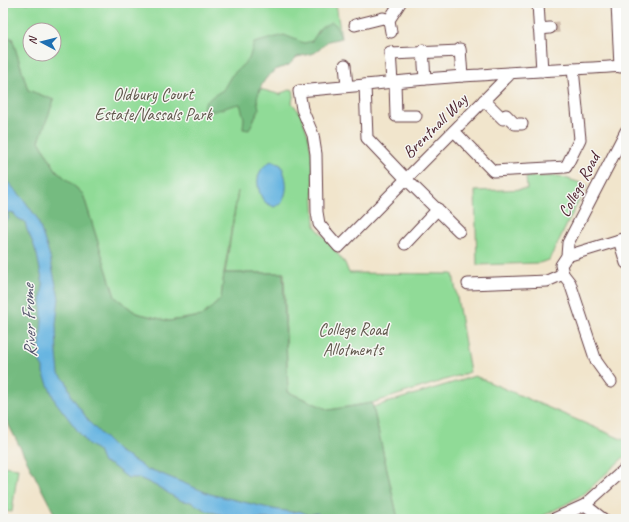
<svg xmlns="http://www.w3.org/2000/svg" width="629" height="522" viewBox="0 0 629 522" font-family="Caveat,sans-serif">
<style>
.green{fill:#90db97;stroke:#6d7d61;fill-rule:evenodd}
.forest{fill:#74bb80;stroke:#5f6d56}
.water{fill:#67b5e1;stroke:#586a86}
.lines{fill:none;stroke-linecap:round;stroke-linejoin:round}
.minor-tunnel{stroke:#d0bdac;stroke-width:11;stroke-dasharray:11 5.5;stroke-linecap:butt}
.minor-casing{stroke:#633d43;stroke-width:13}
.minor{stroke:#fff;stroke-width:11}
.labels{text-anchor:middle;dominant-baseline:central;stroke-width:3;stroke-linejoin:round;paint-order:stroke}
.park-label{font-size:17px;fill:#5f574b;stroke:#f6f6f2}
.street-label{font-size:17px;fill:#4a1f2b;stroke:#f6f6f2}
.water-label{font-size:18px;font-style:italic;fill:#54546b;stroke:#f6f6f2}
</style>
<rect width="100%" height="100%" fill="#f6f6f2"/>
<filter id="ink" filterUnits="userSpaceOnUse"><feTurbulence type="fractalNoise" baseFrequency=".025" numOctaves="2"/><feDisplacementMap in="SourceGraphic" scale="8" xChannelSelector="R" yChannelSelector="G"/><feConvolveMatrix kernelMatrix="1 2 1 2 8 2 1 2 1" color-interpolation-filters="sRGB"/></filter>
<filter id="wash" filterUnits="userSpaceOnUse"><feTurbulence type="fractalNoise" baseFrequency=".012" numOctaves="4" result="noise"/><feDisplacementMap in="SourceGraphic" scale="16" xChannelSelector="R" yChannelSelector="G"/><feGaussianBlur stdDeviation="0.9" result="paint"/><feColorMatrix in="noise" values="0 0 0 0 0 0 0 0 0 0 0 0 0 0 0 0 0 1.4 0 .05"/><feComposite in="paint" operator="in"/></filter>
<g filter="url(#wash)">
<rect width="100%" height="100%" fill="#f1e5cc"/>
<!-- green -->
<g class="green">
<path d="M 3,3 L 336,3 L 341,38 L 328,41 L 320,49 L 314,53 L 297,57 L 289,65 L 275,70 L 267,77 L 262,84 L 260,89 L 278,94 L 281,95 L 281,93 L 292,89 L 294,92 L 292,103 L 301,114 L 308,135 L 312,156 L 315,226 L 345,263 L 349,273 L 453,274 L 470,372 L 372,403 L 329,410 L 288,392 L 284,273 L 225,273 L 238,191 L 224,273 L 221,299 L 202,316 L 169,321 L 136,313 L 115,297 L 83,194 L 56,170 L 39,141 L 53,100 L 28,90 L 12,38 L 3,36 ZM 30,30 L 54,30 L 54,54 L 30,54 Z"/>
<path d="M 559,176 L 587,185 L 549,260 L 539,263 L 477,265 L 475,191 L 527,189 L 526,177 Z"/>
<path d="M 475,376 L 626,441 L 626,455 L 585,493 L 568,503 L 537,519 L 398,519 L 373,407 Z"/>
<path d="M 3,466 L 18,468 L 12,512 L 3,511 Z"/>
</g>
<!-- forest -->
<g class="forest">
<path d="M 332,22 L 336,25 L 341,38 L 328,41 L 320,49 L 314,53 L 297,57 L 289,65 L 275,70 L 267,77 L 262,84 L 257,98 L 259,109 L 249,130 L 243,129 L 244,118 L 240,104 C 228,105 214,115 203,110 L 204,104 L 213,96 L 223,90 L 231,76 L 249,59 L 254,43 L 284,35 L 304,43 L 312,41 L 321,27 Z"/>
<path d="M 3,36 L 12,38 L 28,90 L 54,100 L 39,141 L 56,170 L 83,194 L 115,297 L 136,313 L 169,321 L 202,316 L 221,299 L 224,273 L 283,273 L 288,392 L 329,410 L 372,403 L 398,519 L 57,519 L 3,414 Z"/>
</g>
<!-- water -->
<g class="water">
<path d="M 271,161 L 281,165 C 287,179 289,190 281,204 L 274,207 C 271,205 267,204 265,202 C 259,196 255,180 260,172 C 262,167 267,164 271,161 Z"/>
<path d="M 3,177 L 22,197 L 37,218 L 49,253 L 59,298 L 56,324 L 57,353 L 59,374 L 66,381 L 72,397 L 90,423 L 118,451 L 141,465 L 147,471 L 151,470 L 157,472 L 210,494 L 273,509 L 292,512 L 300,511 L 308,515 L 317,513 L 324,519 L 239,519 L 207,511 L 191,502 L 182,501 L 174,497 L 162,489 L 150,483 L 139,478 L 128,478 L 111,465 L 103,463 L 98,451 L 87,443 L 55,401 L 43,373 L 43,368 L 40,363 L 39,356 L 42,320 L 41,298 L 43,285 L 37,255 L 33,243 L 27,230 L 25,222 C 23,221 21,220 19,219 C 14,216 14,210 7,213 L 9,219 L 5,220 L 3,214 Z"/>
</g>
</g>
<g filter="url(#ink)">
<g class="lines">
<!-- minor-tunnel -->
<path class="minor-tunnel" d="M 550,28 L 559,27"/>
<defs>
<g id="minor">
<path d="M 538,3 L 542,71"/>
<path d="M 617,3 L 620,67"/>
<path d="M 355,25 L 383,18 L 389,20"/>
<path d="M 539,29 L 550,28"/>
<path d="M 391,32 L 389,20 L 400,3"/>
<path d="M 460,49 L 462,76"/>
<path d="M 423,50 L 425,79"/>
<path d="M 390,52 L 392,82"/>
<path d="M 391,54 L 460,51"/>
<path d="M 345,65 L 347,86"/>
<path d="M 511,73 L 406,179 L 367,138 L 365,85 C 404,81 442,77 480,75 C 529,71 577,69 626,66"/>
<path d="M 395,82 L 396,116 L 416,116"/>
<path d="M 365,85 L 299,91 L 302,109 L 313,135 L 316,154 L 317,212 L 319,224 L 339,247 L 406,179 L 459,231"/>
<path d="M 484,100 L 503,119 L 506,115 L 515,124 L 522,124"/>
<path d="M 454,131 L 493,171 L 566,167 L 580,139 L 573,69"/>
<path d="M 619,240 L 626,263"/>
<path d="M 405,244 L 438,209"/>
<path d="M 567,256 L 626,238"/>
<path d="M 468,284 L 547,281 L 563,274"/>
<path d="M 611,382 L 596,361 L 570,283 L 563,274 L 561,265 L 567,256 L 568,243 L 626,131"/>
<path d="M 585,505 L 626,468"/>
<path d="M 554,519 L 585,505 L 603,519"/>
</g>
</defs>
<!-- minor casing -->
<use href="#minor" class="minor-casing"/>
<!-- minor -->
<use href="#minor" class="minor"/>
</g>
</g>
<g class="labels">
<!-- park labels -->
<g class="park-label">
<text x="153" y="94">Oldbury Court<tspan x="153" dy="20">Estate/Vassals Park</tspan></text>
<text x="353" y="329">College Road<tspan x="353" dy="20">Allotments</tspan></text>
</g>
<!-- street labels -->
<g class="street-label">
<text transform="translate(435 126) rotate(-45)">Brentnall Way</text>
<text transform="translate(579 185) rotate(-62)">College Road</text>
</g>
<!-- water labels -->
<g class="water-label">
<text transform="translate(29 321) rotate(-92)">River Frome</text>
</g>
</g>
<!-- margin -->
<rect width="629" height="522" fill="none" stroke="#f6f6f2" stroke-width="16"/>
<!-- north arrow -->
<g transform="translate(42 42) rotate(277)"><circle r="19" fill="#f6f6f2" stroke="#b1a0a2"/>
<path d="M0-3L7 15L0 10L-7 15Z" fill="#1f6fb2"/>
<text y="-6" font-size="11" font-weight="bold" text-anchor="middle" fill="#4a1f2b">N</text>
</g>
</svg>
